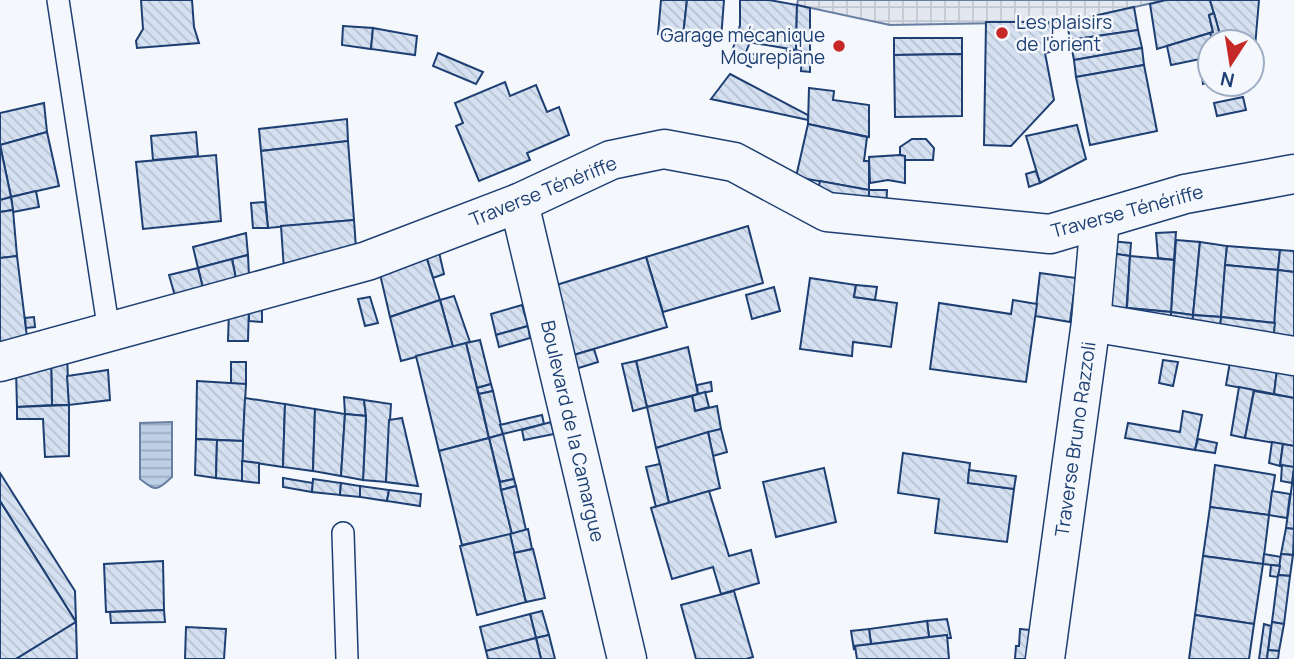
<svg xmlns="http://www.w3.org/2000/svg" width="1294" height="659" viewBox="0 0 1294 659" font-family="Manrope,sans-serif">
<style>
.plaza{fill:url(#plaza-grid);stroke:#687fa3;stroke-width:2}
.water{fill:url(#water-rules);stroke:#687fa3;stroke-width:2}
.building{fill:url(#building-back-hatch);stroke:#1d3f73;stroke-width:2}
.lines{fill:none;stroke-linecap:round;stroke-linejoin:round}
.lane-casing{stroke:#1d3f73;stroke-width:24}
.street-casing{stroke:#1d3f73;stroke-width:41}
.lane{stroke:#f4f7fb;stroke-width:21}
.street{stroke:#f4f7fb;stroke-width:38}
.poi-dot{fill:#c62828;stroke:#f4f7fb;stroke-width:2.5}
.labels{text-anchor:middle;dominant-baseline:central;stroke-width:5;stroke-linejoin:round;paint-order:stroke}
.poi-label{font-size:19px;fill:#1d3f73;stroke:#f4f7fb;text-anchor:start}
.street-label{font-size:19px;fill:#1d3f73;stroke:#f4f7fb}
</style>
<defs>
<pattern id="plaza-grid" width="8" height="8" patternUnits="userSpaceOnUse" patternTransform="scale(1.75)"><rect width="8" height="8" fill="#e3e8f0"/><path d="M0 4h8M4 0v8" fill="none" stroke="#c2c8d1"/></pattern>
<pattern id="water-rules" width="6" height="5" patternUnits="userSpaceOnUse" patternTransform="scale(1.75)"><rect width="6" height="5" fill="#bed0e5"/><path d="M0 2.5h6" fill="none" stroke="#9aaabe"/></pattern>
<pattern id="building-back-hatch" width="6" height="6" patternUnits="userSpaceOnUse" patternTransform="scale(1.75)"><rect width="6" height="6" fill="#d5e0f0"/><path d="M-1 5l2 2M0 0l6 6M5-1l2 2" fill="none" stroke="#b6c1d1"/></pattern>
</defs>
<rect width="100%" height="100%" fill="#f4f7fb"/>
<!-- plaza -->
<path class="plaza" d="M 798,0 L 1166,0 L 1067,22 L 890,25 L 797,5 Z"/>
<!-- water -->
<path class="water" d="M 172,422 L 172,477 C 156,492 156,491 140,479 L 140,423 Z"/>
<!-- building -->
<g class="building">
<path d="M 141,0 L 192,0 L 194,27 L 199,43 L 137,48 L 136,41 L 143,29 Z"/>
<path d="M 661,0 L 687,0 L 683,36 L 658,34 Z"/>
<path d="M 687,0 L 724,0 L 721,39 L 683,36 Z"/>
<path d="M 740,0 L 769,0 L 797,5 L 796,50 L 736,40 L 740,25 Z"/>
<path d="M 1166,0 L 1210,0 L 1214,13 L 1209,15 L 1213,32 L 1157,49 L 1150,4 Z"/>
<path d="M 1210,0 L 1259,0 L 1255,47 L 1252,48 L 1252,42 L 1222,42 Z"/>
<path d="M 797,5 L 810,8 L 810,72 L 801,71 L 802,52 L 796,50 Z"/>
<path d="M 1134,7 L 1138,30 L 1070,40 L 1067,22 Z"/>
<path d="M 1214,13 L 1222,42 L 1213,42 L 1210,33 L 1213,32 L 1209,15 Z"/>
<path d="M 986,22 L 1049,22 L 1055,51 L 1045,53 L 1054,100 L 1011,146 L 984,145 Z"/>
<path d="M 343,26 L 373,28 L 371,49 L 342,45 Z"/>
<path d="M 373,28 L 417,36 L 415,55 L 371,49 Z"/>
<path d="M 1138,30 L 1142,48 L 1074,60 L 1070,40 Z"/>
<path d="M 1210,33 L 1213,42 L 1210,42 L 1210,57 L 1171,65 L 1167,46 Z"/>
<path d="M 894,38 L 962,38 L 962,54 L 894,55 Z"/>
<path d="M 736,40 L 750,42 L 746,52 L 756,55 L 751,67 L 729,59 Z"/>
<path d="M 1142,48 L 1144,65 L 1076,77 L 1074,60 Z"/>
<path d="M 787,49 L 802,52 L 802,61 L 786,58 Z"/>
<path d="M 438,53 L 483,72 L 476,84 L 433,66 Z"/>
<path d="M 962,54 L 962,116 L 895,117 L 894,55 Z"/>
<path d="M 1144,65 L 1157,131 L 1090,145 L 1076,77 Z"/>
<path d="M 1210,66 L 1210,82 L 1203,84 L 1201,68 Z"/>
<path d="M 730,74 L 808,115 L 808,120 L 711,99 Z"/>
<path d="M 505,82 L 510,96 L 536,85 L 547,112 L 559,107 L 569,135 L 527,153 L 530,160 L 479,181 L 456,126 L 463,123 L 455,103 Z"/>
<path d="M 809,88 L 834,91 L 833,100 L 869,105 L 869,137 L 808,124 Z"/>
<path d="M 1243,97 L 1246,110 L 1217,116 L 1214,103 Z"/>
<path d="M 44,103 L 47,132 L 0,145 L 0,113 Z"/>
<path d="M 347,119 L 348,141 L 261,151 L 259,129 Z"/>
<path d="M 808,124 L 867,137 L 864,161 L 869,161 L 869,190 L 796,177 Z"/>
<path d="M 1077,125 L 1086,159 L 1040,183 L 1026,136 Z"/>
<path d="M 47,132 L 59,186 L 11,197 L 0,145 Z"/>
<path d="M 196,132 L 198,156 L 153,160 L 151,136 Z"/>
<path d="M 912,139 L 926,139 L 934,148 L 933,160 L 905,160 L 905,156 L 900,155 L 900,147 Z"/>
<path d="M 348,141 L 354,220 L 268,228 L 261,151 Z"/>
<path d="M 0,145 L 11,197 L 0,200 Z"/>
<path d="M 216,155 L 221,221 L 143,229 L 136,162 Z"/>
<path d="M 900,155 L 905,156 L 905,183 L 888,180 L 870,183 L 869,157 Z"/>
<path d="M 1036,171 L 1040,183 L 1029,187 L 1026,174 Z"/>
<path d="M 820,181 L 869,190 L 869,210 L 817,195 Z"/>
<path d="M 869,190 L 887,190 L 886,212 L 869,210 Z"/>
<path d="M 36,191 L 39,207 L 13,212 L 11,197 Z"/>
<path d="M 11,197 L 13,210 L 0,212 L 0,200 Z"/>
<path d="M 265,202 L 268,228 L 253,228 L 251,203 Z"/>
<path d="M 13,210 L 17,256 L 0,258 L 0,212 Z"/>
<path d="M 354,220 L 356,248 L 284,270 L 281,226 Z"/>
<path d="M 748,226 L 763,283 L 663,312 L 646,257 Z"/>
<path d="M 1176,232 L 1174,260 L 1158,258 L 1156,233 Z"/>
<path d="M 246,233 L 248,255 L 198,268 L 193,247 Z"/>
<path d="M 1176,240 L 1200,242 L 1193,315 L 1171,312 Z"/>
<path d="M 1110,241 L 1131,243 L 1130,256 L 1110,253 Z"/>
<path d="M 1200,242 L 1227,246 L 1221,317 L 1193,315 Z"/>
<path d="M 1227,246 L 1280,250 L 1278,270 L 1225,265 Z"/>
<path d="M 438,248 L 444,274 L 433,278 L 425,253 Z"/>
<path d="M 1280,250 L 1294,251 L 1294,272 L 1278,270 Z"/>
<path d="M 425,253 L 440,300 L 390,317 L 379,270 Z"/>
<path d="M 1110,253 L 1130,256 L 1126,316 L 1106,313 Z"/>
<path d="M 248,255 L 249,276 L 236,279 L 232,259 Z"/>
<path d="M 17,256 L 27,337 L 0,345 L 0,258 Z"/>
<path d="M 1130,256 L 1174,260 L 1171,312 L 1127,308 Z"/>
<path d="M 646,257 L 667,327 L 567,357 L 550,287 Z"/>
<path d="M 232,259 L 236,279 L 203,288 L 198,268 Z"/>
<path d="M 1225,265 L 1278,270 L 1275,323 L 1221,317 Z"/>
<path d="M 198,268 L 203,288 L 175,296 L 169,275 Z"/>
<path d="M 1278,270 L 1294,272 L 1294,344 L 1273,340 Z"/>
<path d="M 1040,273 L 1076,278 L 1070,322 L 1035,316 Z"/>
<path d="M 810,278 L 856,285 L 854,297 L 897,303 L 891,347 L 853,342 L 852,356 L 800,349 Z"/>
<path d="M 856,285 L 877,287 L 875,300 L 854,297 Z"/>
<path d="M 774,287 L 780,311 L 752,319 L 746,295 Z"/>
<path d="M 454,296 L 470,342 L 453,347 L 440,300 Z"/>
<path d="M 370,297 L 378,323 L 365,326 L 358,299 Z"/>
<path d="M 440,300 L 453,347 L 401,361 L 390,317 Z"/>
<path d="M 1013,300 L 1037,304 L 1026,382 L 930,369 L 939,303 L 1011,314 Z"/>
<path d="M 262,302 L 262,322 L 249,321 L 249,305 Z"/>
<path d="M 249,305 L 248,341 L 228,341 L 229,310 Z"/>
<path d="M 522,305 L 528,326 L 496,335 L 491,314 Z"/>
<path d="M 1127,308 L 1171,312 L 1171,323 L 1126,316 Z"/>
<path d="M 1171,312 L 1193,315 L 1192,327 L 1171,323 Z"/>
<path d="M 1193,315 L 1221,317 L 1220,331 L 1192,327 Z"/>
<path d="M 34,317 L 35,327 L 26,328 L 25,318 Z"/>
<path d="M 1221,317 L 1275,323 L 1273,340 L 1220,331 Z"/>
<path d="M 528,326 L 530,338 L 499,347 L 496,335 Z"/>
<path d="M 480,340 L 491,384 L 477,388 L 466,343 Z"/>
<path d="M 466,343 L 489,438 L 439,451 L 416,356 Z"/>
<path d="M 688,347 L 698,394 L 647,407 L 636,361 Z"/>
<path d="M 594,349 L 598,362 L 572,370 L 567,357 Z"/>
<path d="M 67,355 L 69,405 L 52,405 L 51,359 Z"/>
<path d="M 51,359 L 52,405 L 17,407 L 16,370 Z"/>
<path d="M 1163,360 L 1178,362 L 1173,386 L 1159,383 Z"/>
<path d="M 636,361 L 647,407 L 633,411 L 622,364 Z"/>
<rect x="231" y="362" width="15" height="22"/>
<path d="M 1230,362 L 1277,370 L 1274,394 L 1226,385 Z"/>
<path d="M 108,370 L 110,400 L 69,405 L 67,376 Z"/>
<path d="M 1277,370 L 1294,373 L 1294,398 L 1274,394 Z"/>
<path d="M 197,381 L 246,384 L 243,441 L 196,439 Z"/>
<path d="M 711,382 L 712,391 L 698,394 L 697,385 Z"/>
<path d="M 491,384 L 493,391 L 479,394 L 477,388 Z"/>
<path d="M 1239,387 L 1254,390 L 1245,438 L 1231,435 Z"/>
<path d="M 493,391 L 503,434 L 489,438 L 479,394 Z"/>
<path d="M 1254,391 L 1294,398 L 1294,446 L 1245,438 Z"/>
<path d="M 705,392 L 709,407 L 695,411 L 692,396 Z"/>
<path d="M 692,396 L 695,411 L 717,406 L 721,429 L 656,448 L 647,407 Z"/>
<path d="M 344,397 L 364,400 L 366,416 L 345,414 Z"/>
<path d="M 245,398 L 285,404 L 283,467 L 242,461 Z"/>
<path d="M 364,400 L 391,404 L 386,482 L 363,480 L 366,416 Z"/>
<path d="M 285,404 L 315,409 L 313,471 L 283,467 Z"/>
<path d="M 69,405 L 69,456 L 45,457 L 43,419 L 17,419 L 17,407 Z"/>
<path d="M 315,409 L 345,414 L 341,476 L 313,471 Z"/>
<path d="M 1183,411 L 1202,415 L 1195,450 L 1125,438 L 1128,423 L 1180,432 Z"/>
<path d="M 345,414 L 366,416 L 363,480 L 341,476 Z"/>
<path d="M 542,415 L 544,424 L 503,434 L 500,425 Z"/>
<path d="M 402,418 L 418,486 L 386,482 L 389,420 Z"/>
<path d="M 551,422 L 554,434 L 524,440 L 522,430 Z"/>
<path d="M 721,429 L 727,452 L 713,456 L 708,432 Z"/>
<path d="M 708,432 L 720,488 L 669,503 L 656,448 Z"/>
<path d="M 503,434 L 514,479 L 500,482 L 489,438 Z"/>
<path d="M 489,438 L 512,534 L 462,545 L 439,451 Z"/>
<path d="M 196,439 L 217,440 L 216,478 L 195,475 Z"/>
<path d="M 1198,439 L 1217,443 L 1215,453 L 1195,450 Z"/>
<path d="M 217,440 L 243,441 L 242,481 L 216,478 Z"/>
<path d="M 1272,442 L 1283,444 L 1280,466 L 1269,463 Z"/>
<path d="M 1283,444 L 1294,446 L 1294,467 L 1280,466 Z"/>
<path d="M 903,453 L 970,463 L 968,483 L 1014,489 L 1007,542 L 935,533 L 939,499 L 898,493 Z"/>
<path d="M 242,461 L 259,463 L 259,483 L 242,481 Z"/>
<path d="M 660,464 L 669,503 L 656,507 L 646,467 Z"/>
<path d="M 1215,465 L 1275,475 L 1269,515 L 1210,507 Z"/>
<path d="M 1282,465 L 1294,467 L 1292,483 L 1281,481 Z"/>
<path d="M 824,468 L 836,522 L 776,537 L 763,482 Z"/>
<path d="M 969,470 L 1016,476 L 1014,489 L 968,483 Z"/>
<path d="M 1294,470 L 1294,529 L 1286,528 Z"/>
<path d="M 0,473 L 75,591 L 76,622 L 0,501 Z"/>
<path d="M 283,478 L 313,483 L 312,492 L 283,487 Z"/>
<path d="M 313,479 L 341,483 L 340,495 L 312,492 Z"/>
<path d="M 514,479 L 516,486 L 501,490 L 500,482 Z"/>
<path d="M 341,483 L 360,486 L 360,497 L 340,495 Z"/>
<path d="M 360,486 L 389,490 L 387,501 L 360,497 Z"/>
<path d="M 516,486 L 526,530 L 512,534 L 501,490 Z"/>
<path d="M 389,490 L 421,494 L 420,506 L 387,501 Z"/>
<path d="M 709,491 L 729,556 L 751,550 L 759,583 L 721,594 L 713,567 L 672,579 L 651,508 Z"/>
<path d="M 1272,491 L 1290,494 L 1287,518 L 1269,515 Z"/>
<path d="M 0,501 L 76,622 L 16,659 L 0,659 Z"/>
<path d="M 1210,507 L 1269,515 L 1263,564 L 1203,556 Z"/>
<path d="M 1286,528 L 1294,529 L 1293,555 L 1281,554 Z"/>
<path d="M 528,529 L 532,549 L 514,553 L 510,534 Z"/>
<path d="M 510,534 L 526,602 L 477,615 L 460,546 Z"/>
<path d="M 533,549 L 545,598 L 526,602 L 514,553 Z"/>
<path d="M 1264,554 L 1281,557 L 1280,566 L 1263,564 Z"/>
<path d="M 1281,554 L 1293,555 L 1290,576 L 1278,575 Z"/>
<path d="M 1203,556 L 1263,564 L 1254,624 L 1195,615 Z"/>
<path d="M 163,561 L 164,610 L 106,612 L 104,564 Z"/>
<path d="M 1271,565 L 1280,566 L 1278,577 L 1270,576 Z"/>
<path d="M 1278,575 L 1290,576 L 1284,624 L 1272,622 Z"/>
<path d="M 734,591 L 753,657 L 746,659 L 696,659 L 681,605 Z"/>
<path d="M 164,610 L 165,622 L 111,623 L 110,612 Z"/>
<path d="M 542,611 L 549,635 L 536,638 L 530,614 Z"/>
<path d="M 530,614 L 536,638 L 486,651 L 480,627 Z"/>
<path d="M 1195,615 L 1254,624 L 1249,659 L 1189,659 Z"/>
<path d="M 947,619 L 951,638 L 947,638 L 947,635 L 929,637 L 927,621 Z"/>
<path d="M 927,621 L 929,637 L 871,644 L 869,629 Z"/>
<path d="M 76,622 L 77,659 L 16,659 Z"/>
<path d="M 1272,622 L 1284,624 L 1279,651 L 1268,650 Z"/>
<path d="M 1264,624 L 1271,626 L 1268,650 L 1267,659 L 1259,659 Z"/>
<path d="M 186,627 L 226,629 L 224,659 L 185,659 Z"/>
<path d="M 869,629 L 871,644 L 855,646 L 854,650 L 851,631 Z"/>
<path d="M 1020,629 L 1040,631 L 1036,659 L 1015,659 L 1016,646 L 1019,646 Z"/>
<path d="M 549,635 L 555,659 L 541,659 L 536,638 Z"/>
<path d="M 947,635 L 949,659 L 857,659 L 855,646 Z"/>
<path d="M 536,638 L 541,659 L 488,659 L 486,651 Z"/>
<path d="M 1268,650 L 1279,651 L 1278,659 L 1267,659 Z"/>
</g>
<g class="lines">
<defs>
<g id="lane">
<path d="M 58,0 L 109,332"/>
<path d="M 343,533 L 347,659"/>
</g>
<g id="street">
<path d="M 519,203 L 627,659"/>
<path d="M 1091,322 L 1294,356"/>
<path d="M 0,362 L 367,261 L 519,203 L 611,160 L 664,149 L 734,162 L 827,212 L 1050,234 L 1185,194 L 1294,174"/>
<path d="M 1045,659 L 1091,322 L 1100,219"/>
</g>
</defs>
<!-- lane casing -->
<use href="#lane" class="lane-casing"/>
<!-- street casing -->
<use href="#street" class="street-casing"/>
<!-- lane -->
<use href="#lane" class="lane"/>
<!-- street -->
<use href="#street" class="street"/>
</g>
<!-- markers -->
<g class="poi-dot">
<circle cx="1002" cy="33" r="7"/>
<circle cx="839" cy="46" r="7"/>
</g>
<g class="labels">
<!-- poi labels -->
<g class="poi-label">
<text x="1016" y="22">Les plaisirs<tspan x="1016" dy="22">de l'orient</tspan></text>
<text x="825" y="35" text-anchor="end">Garage mécanique<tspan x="825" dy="22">Mourepiane</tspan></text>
</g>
<!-- street labels -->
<g class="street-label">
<text transform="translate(543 191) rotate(-22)">Traverse Ténériffe</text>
<text transform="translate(1127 211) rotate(-15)">Traverse Ténériffe</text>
<text transform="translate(573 431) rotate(77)">Boulevard de la Camargue</text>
<text transform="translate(1075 439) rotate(-82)">Traverse Bruno Razzoli</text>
</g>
</g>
<!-- north arrow -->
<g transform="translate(1231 63) rotate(192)"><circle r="33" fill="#f4f7fb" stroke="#9eadc5" stroke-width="2"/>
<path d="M0-5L12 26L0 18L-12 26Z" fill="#c62828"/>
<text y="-10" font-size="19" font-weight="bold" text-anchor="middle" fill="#1d3f73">N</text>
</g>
</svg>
